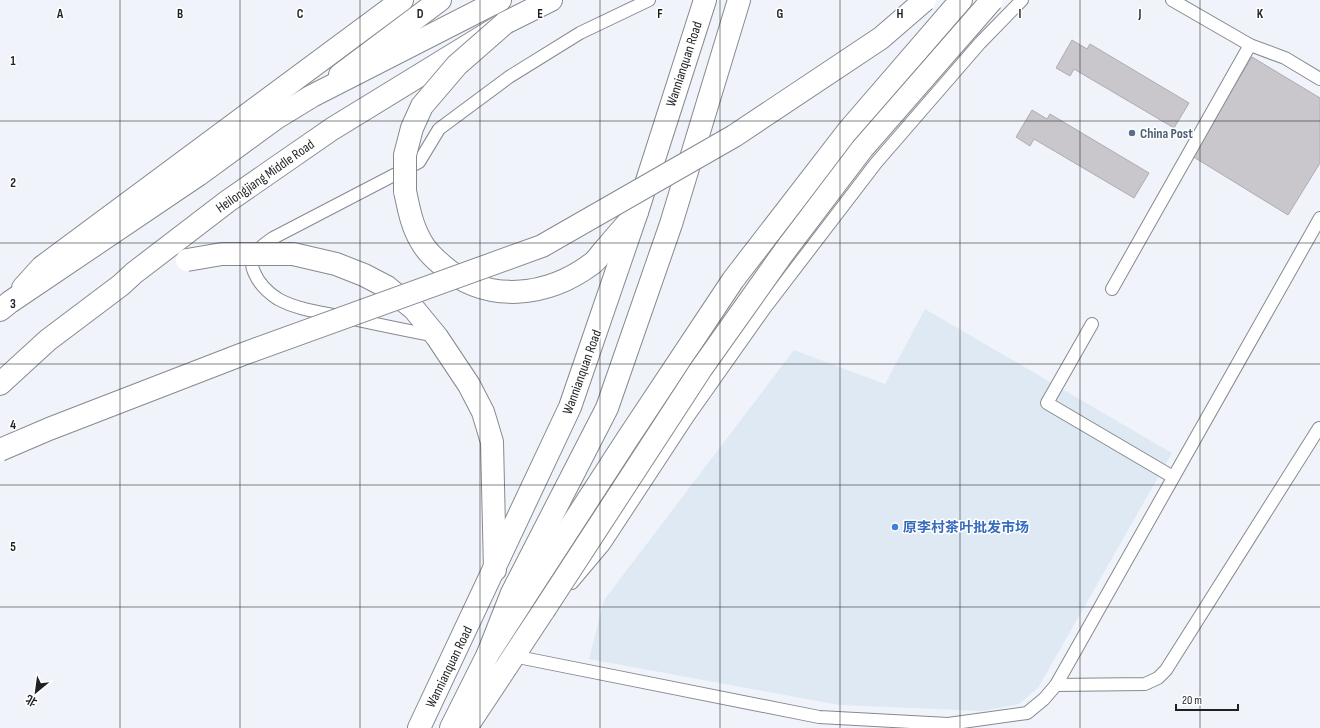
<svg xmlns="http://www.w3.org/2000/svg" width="1320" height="728" viewBox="0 0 1320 728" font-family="'Sofia Sans Condensed','Noto Sans SC',sans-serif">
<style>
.built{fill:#dfe9f4}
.building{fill:#c9c6cc;stroke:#aeacb2}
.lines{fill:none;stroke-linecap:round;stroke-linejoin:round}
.service-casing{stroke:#868a8f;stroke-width:14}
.minor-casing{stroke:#868a8f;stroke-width:24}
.primary-casing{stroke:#868a8f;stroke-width:24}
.trunk-casing{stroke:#868a8f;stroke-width:24}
.service{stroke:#fff;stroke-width:12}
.minor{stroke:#fff;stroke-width:22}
.primary{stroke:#fff;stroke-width:22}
.trunk{stroke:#fff;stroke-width:22}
.primary-bridge-casing{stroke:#868a8f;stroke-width:24;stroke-linecap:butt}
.trunk-bridge-casing{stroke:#868a8f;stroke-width:24;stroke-linecap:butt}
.primary-bridge{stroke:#fff;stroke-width:22}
.trunk-bridge{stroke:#fff;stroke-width:22}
.grid{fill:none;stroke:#1e2022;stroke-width:1;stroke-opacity:0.55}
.service-dot{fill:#5c6f8a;stroke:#fff;stroke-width:1.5}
.shop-dot{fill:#3f7fe0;stroke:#fff;stroke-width:1.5}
.labels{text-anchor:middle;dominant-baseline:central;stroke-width:3;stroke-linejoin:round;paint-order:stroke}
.street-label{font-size:14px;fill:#1e2022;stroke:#fff}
.service-label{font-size:14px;font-weight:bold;fill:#4e5e75;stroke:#fff;text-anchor:start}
.shop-label{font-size:14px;font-weight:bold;fill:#366cbe;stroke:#fff;text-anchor:start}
.grid-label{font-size:13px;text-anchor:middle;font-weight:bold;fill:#1e2022;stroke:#fff;stroke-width:3;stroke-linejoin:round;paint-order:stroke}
</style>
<rect width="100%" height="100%" fill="#f0f4fa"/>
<!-- built -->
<path class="built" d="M 925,309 L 1172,453 L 1038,688 L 1019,704 L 983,711 L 839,705 L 589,659 L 604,600 L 794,350 L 885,384 Z"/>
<!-- building -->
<g class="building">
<path d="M 1072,40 L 1087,49 L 1090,44 L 1189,103 L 1174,128 L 1074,69 L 1070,76 L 1056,68 Z"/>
<path d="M 1252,57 L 1320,98 L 1320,163 L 1288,215 L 1192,156 Z"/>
<path d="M 1032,110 L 1047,119 L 1050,114 L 1149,173 L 1134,198 L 1034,139 L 1030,146 L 1016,137 Z"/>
</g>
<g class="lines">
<defs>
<g id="service">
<path d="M 1172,0 L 1250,45 L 1285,58 L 1320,79"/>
<path d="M 1112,289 L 1250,45"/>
<path d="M 1092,324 L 1047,403 L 1173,477"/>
<path d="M 436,336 C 404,330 371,323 339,316 C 319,312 296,309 278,299 C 267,292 259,284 254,272 C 247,257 261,246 273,238 L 419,162 L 439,129 L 509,77 L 580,33 L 649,0"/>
<path d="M 572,583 L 604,545 L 688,417 L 765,308 L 876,163 L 980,43 L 1022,0"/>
<path d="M 513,656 L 819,717 L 948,724 L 1027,713 L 1044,699 L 1056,685 L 1320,218"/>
<path d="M 1056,685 L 1145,684 L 1158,678 L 1166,670 L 1319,428"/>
</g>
<path id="minor" d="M 23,288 L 42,267 L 402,0"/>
<g id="primary">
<path d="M 340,75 L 440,0"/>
<path d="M 419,728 L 570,407 L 637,212 L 705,0"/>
<path d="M 451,728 L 488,654 L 628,438 L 733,280 L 848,131 L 961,0"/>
</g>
<g id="trunk">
<path d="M 405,191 C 409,210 412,227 422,243 C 427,252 435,259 442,265 C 487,305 548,297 593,263 C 598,259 602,252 607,247 C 617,235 627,224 637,212"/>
<path d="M 293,254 L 336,264 L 364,275 L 387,287 L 414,309 L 437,337 L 469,385 L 483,412 L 492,442 L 495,570"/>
<path d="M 0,310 L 10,302 L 198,175 L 276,118 L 312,96 L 500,0"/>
<path d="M 0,384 L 48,340 L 121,285 L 134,273 L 228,201 L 332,129 L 505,23 L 551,0"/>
<path d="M 488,654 L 512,593 L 607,408 L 671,224 L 739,0"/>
<path d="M 466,728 L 544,610"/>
</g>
</defs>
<!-- service casing -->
<use href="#service" class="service-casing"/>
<!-- minor casing -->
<use href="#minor" class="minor-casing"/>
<!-- primary casing -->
<use href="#primary" class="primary-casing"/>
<!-- trunk casing -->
<use href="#trunk" class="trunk-casing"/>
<!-- service -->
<use href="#service" class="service"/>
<!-- minor -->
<use href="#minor" class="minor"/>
<!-- primary -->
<use href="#primary" class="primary"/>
<!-- trunk -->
<use href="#trunk" class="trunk"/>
<defs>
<path id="primary-bridge" d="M 0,450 L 49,429 L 243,354 L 542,246 L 734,136 L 881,38 L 925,0"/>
<g id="trunk-bridge">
<path d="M 405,191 L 405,155 L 412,128 L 422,106 L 457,65 L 505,23"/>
<path d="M 187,260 L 222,254 L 293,254"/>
<path d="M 544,610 L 701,369 L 784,252 L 862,149 L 992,0"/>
</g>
</defs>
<!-- primary-bridge casing -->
<use href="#primary-bridge" class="primary-bridge-casing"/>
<!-- trunk-bridge casing -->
<use href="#trunk-bridge" class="trunk-bridge-casing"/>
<!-- primary-bridge -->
<use href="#primary-bridge" class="primary-bridge"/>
<!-- trunk-bridge -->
<use href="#trunk-bridge" class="trunk-bridge"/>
</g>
<!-- grid -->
<path class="grid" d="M 120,0 L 120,728M 240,0 L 240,728M 360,0 L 360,728M 480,0 L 480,728M 600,0 L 600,728M 720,0 L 720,728M 840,0 L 840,728M 960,0 L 960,728M 1080,0 L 1080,728M 1200,0 L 1200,728M 0,121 L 1320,121M 0,243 L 1320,243M 0,364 L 1320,364M 0,485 L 1320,485M 0,607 L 1320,607"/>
<!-- markers -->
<circle class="service-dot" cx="1132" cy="133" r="4"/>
<circle class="shop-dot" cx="895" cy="527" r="4"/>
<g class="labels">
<!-- street labels -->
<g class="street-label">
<text transform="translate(684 64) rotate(-72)">Wannianquan Road</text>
<text transform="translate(265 176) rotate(-35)">Heilongjiang Middle Road</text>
<text transform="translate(582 372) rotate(-70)">Wannianquan Road</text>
<text transform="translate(449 667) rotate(-64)">Wannianquan Road</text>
</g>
<!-- service labels -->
<g class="service-label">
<text x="1140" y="133">China Post</text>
</g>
<!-- shop labels -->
<g class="shop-label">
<text x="903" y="527">原李村茶叶批发市场</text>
</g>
</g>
<g class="grid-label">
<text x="60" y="18">A</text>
<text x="180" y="18">B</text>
<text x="300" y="18">C</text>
<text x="420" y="18">D</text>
<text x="540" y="18">E</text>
<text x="660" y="18">F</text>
<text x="780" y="18">G</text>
<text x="900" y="18">H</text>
<text x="1020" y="18">I</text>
<text x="1140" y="18">J</text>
<text x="1260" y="18">K</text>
<text x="13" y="65">1</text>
<text x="13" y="187">2</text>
<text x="13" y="308">3</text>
<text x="13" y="429">4</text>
<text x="13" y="551">5</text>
</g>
<!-- north arrow -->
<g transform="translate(36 692) rotate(209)" stroke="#ffffff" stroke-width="3" paint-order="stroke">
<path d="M0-3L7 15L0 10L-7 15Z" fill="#1e2022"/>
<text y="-6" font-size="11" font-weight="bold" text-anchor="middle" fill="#1e2022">北</text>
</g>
<!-- scale -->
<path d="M1176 704v6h62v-6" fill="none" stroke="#1e2022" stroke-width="2"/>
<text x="1182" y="704" font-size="12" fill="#1e2022" stroke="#ffffff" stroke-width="3" paint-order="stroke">20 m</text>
</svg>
